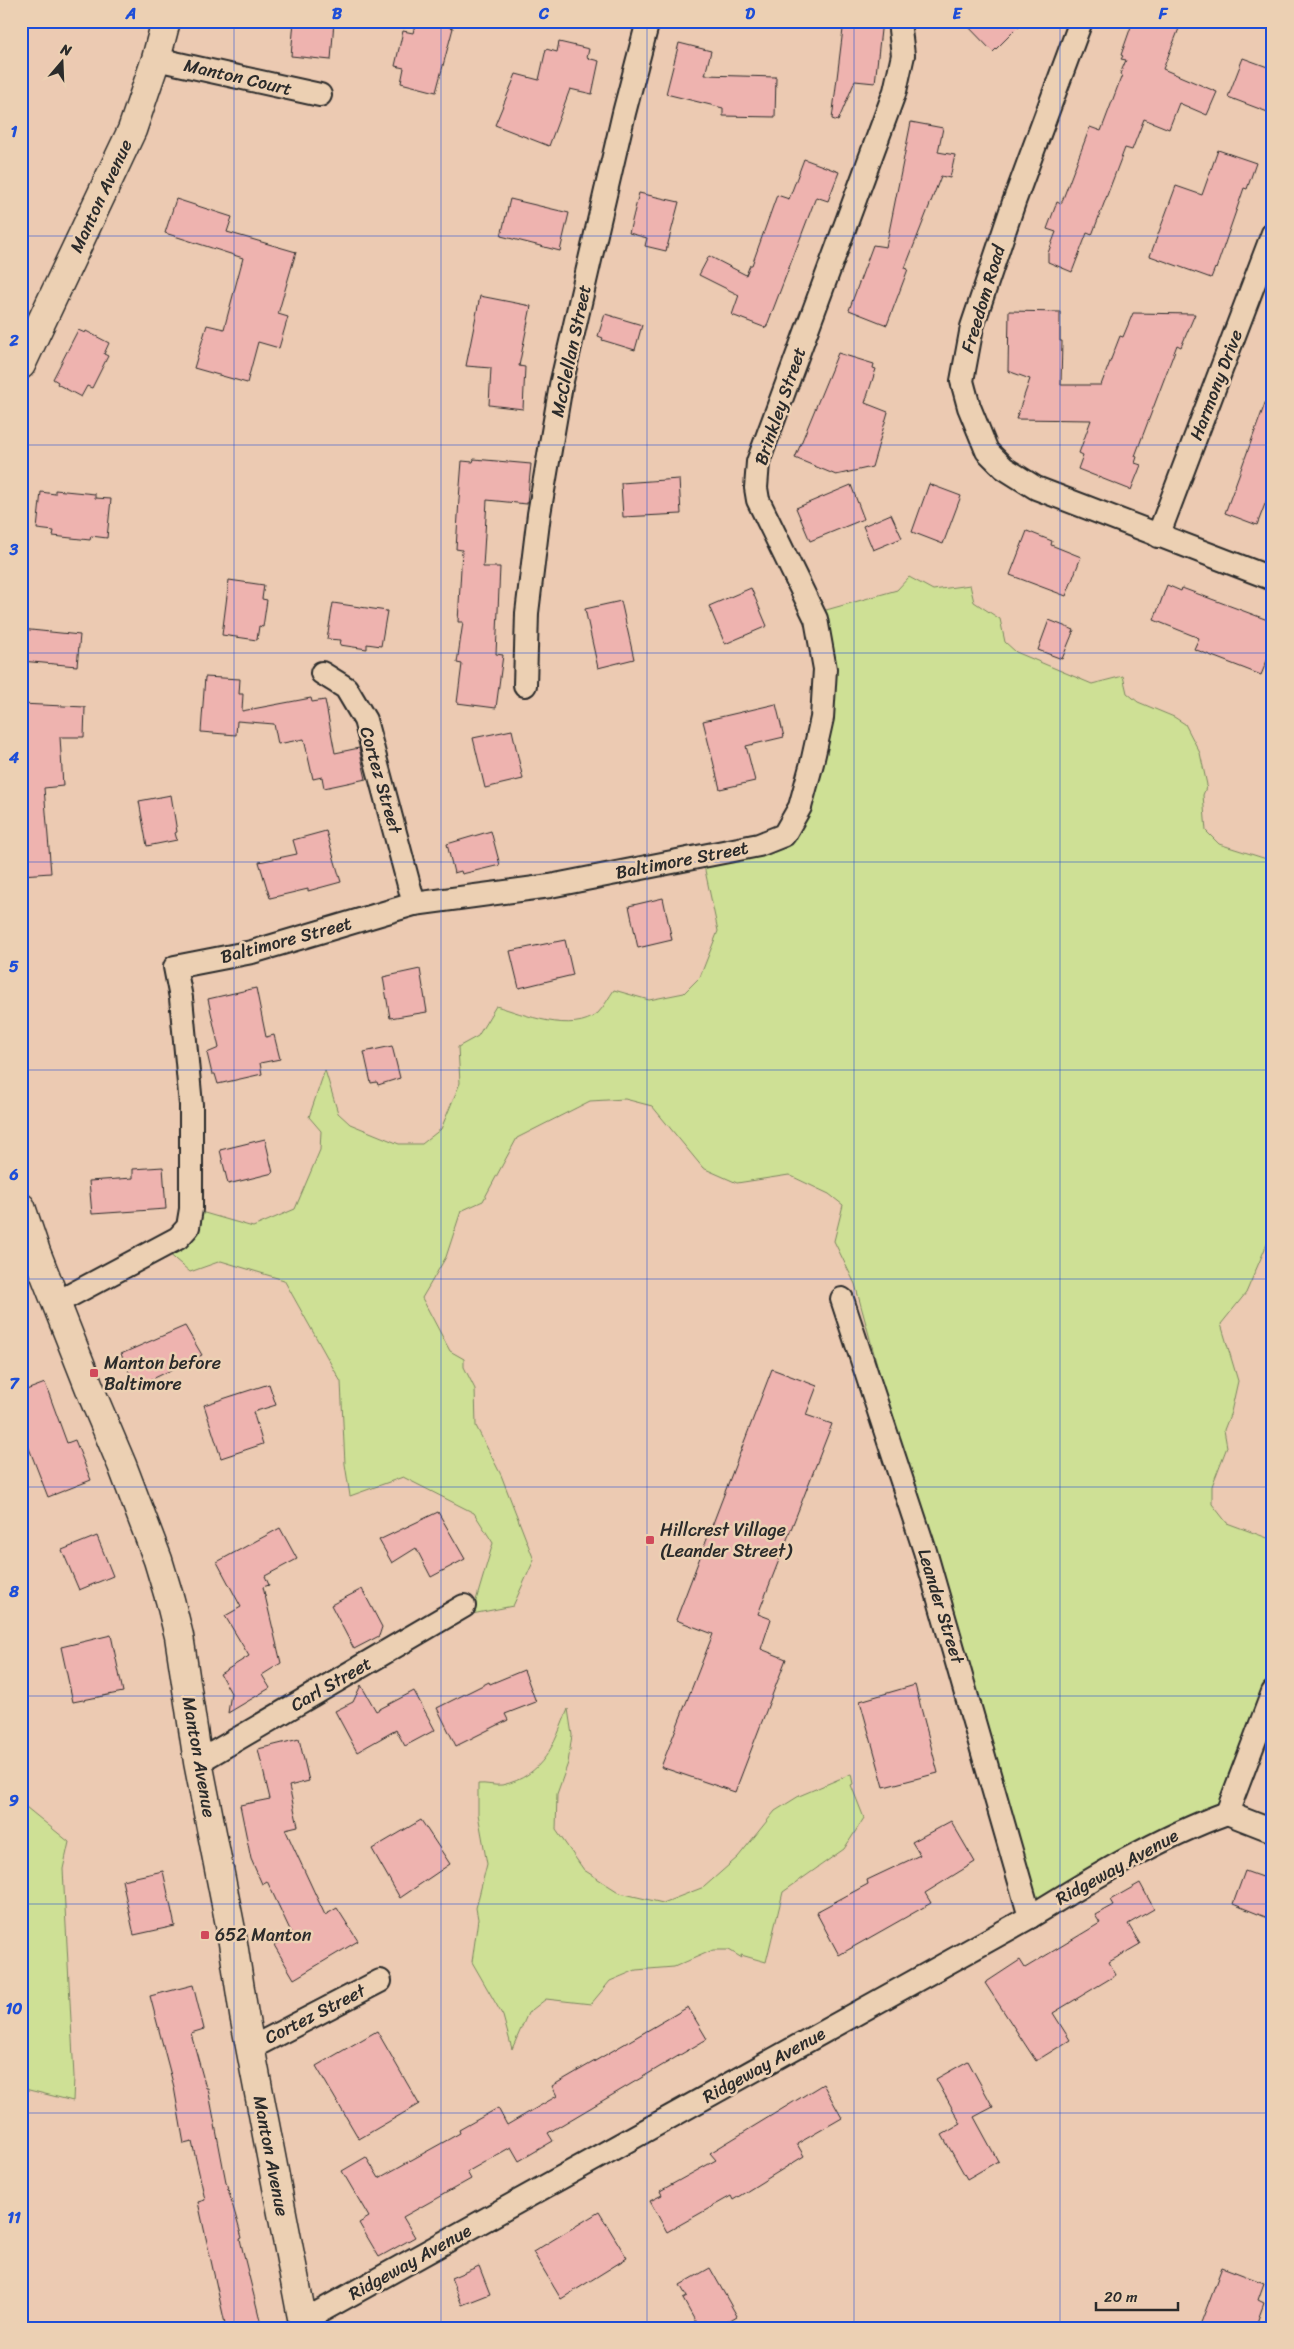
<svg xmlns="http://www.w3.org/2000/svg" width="1294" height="2349" viewBox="0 0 1294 2349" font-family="Sriracha,sans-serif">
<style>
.green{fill:#cee095;stroke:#7c8660}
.building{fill:#eeb3af;stroke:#2b2b2b}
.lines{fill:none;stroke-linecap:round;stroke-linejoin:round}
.street-casing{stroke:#2b2b2b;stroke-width:26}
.secondary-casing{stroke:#2b2b2b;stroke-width:31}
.street{stroke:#ecd0b3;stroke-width:22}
.secondary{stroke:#ecd0b3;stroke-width:28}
.grid{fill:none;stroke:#1d4ed8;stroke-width:1;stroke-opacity:0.55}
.poi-dot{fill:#d1495b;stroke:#ecd0b3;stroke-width:2}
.labels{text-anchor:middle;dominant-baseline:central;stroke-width:5;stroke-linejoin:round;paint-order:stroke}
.street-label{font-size:18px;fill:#2b2b2b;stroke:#ecd0b3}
.poi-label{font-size:18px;fill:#2b2b2b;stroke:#ecd0b3;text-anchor:start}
.neatline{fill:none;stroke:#1d4ed8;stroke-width:2}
.grid-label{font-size:16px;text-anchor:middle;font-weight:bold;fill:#1d4ed8}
</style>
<rect width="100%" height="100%" fill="#eccab2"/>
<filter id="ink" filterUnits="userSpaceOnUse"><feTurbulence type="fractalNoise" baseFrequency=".02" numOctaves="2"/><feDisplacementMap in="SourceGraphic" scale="10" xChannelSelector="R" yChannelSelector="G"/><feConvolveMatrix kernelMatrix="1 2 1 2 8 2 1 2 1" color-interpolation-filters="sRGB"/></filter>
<g filter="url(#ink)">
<!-- green -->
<g class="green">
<path d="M 909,577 L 933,590 L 970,585 L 974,602 L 1000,619 L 1005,642 L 1016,652 L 1092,684 L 1123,676 L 1127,693 L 1138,702 L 1174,717 L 1185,724 L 1200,753 L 1207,785 L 1203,795 L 1206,831 L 1219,844 L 1273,861 L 1273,1230 L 1246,1293 L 1221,1324 L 1238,1381 L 1231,1412 L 1224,1430 L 1227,1447 L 1212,1486 L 1212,1504 L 1227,1523 L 1273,1540 L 1273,1714 L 1231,1810 L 1074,1887 L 1032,1901 L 916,1507 L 855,1284 L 834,1241 L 843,1205 L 829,1194 L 789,1175 L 737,1183 L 703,1168 L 652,1106 L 625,1099 L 590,1101 L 517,1138 L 483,1201 L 461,1211 L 446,1257 L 422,1298 L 450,1351 L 464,1359 L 464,1367 L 475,1389 L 476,1426 L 501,1475 L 534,1560 L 513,1606 L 472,1614 L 493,1543 L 474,1513 L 403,1477 L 350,1496 L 345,1464 L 341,1382 L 284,1280 L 221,1261 L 190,1272 L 167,1252 L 194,1210 L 253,1227 L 295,1209 L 320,1150 L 321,1131 L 309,1117 L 325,1070 L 338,1113 L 350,1124 L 399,1144 L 422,1144 L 441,1129 L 460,1083 L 458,1047 L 478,1036 L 496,1006 C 523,1014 573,1035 598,1013 C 604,1007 609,997 614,990 L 649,1000 L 684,993 L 700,977 L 718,931 L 703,861 L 785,833 L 822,722 L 812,614 L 897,590 Z"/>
<path d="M 568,1709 L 572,1735 L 568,1763 L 557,1794 L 556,1830 L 584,1870 L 620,1893 L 663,1903 L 704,1887 L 738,1857 L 775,1811 L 799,1796 L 851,1774 L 853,1784 L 851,1785 L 864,1818 L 844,1849 L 783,1892 L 766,1962 L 741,1955 L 742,1958 L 729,1950 L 713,1950 L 674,1967 L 636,1970 L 610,1981 L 591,2004 L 546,1999 L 528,2013 L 512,2049 L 503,2016 L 472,1962 L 478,1919 L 476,1908 L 487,1864 L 478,1814 L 478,1784 C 486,1783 494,1786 502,1785 C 544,1776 554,1744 568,1709 Z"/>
<path d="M 21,1803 L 69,1842 L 63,1869 L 74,2077 L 73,2101 L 21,2088 Z"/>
</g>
<!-- building -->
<g class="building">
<path d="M 294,21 L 334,21 L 331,60 L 291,56 Z"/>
<path d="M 416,21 L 428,21 L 453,28 L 436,92 L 401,83 L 404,68 L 395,66 L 403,31 L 413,33 Z"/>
<path d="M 844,21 L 882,21 L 875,83 L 855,81 L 838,121 L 832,119 Z"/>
<path d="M 963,21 L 1024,21 L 993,52 Z"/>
<path d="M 1133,21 L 1182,21 L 1163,69 L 1217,92 L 1207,115 L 1179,103 L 1169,129 L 1144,119 L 1132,150 L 1125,148 L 1092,235 L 1087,233 L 1072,272 L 1048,262 L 1048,253 L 1056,232 L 1047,229 L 1057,202 L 1061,204 L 1090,127 L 1101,131 L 1122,75 L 1120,74 L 1126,60 L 1121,59 L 1123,56 L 1121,55 Z"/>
<path d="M 559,42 L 589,49 L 587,58 L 599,61 L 592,94 L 570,89 L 549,146 L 495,125 L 516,74 L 539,80 L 546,49 L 557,52 Z"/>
<path d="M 679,43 L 711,51 L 705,75 L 776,77 L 775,117 L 723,116 L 723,108 L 666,94 Z"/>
<path d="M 1243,58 L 1273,69 L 1273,114 L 1228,97 Z"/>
<path d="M 911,122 L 943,128 L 938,152 L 955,155 L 950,178 L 941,176 L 905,268 L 908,269 L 887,325 L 849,310 L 873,245 L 886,247 Z"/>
<path d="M 1218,150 L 1256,163 L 1247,189 L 1244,188 L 1216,269 L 1215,268 L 1211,278 L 1150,256 L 1176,186 L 1202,195 Z"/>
<path d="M 804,159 L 839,172 L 828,201 L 816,197 L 766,328 L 732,315 L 739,295 L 699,275 L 709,256 L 746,275 L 750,265 L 752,265 L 777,195 L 789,199 Z"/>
<path d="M 639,193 L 679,202 L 666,251 L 645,246 L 647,238 L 629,233 Z"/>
<path d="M 176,199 L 232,217 L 227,232 L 296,252 L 278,314 L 288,317 L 279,348 L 258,342 L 247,383 L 194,368 L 207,325 L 224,329 L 243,258 L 165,233 Z"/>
<path d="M 510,199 L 569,213 L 560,251 L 501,236 Z"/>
<path d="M 480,296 L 531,306 L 519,366 L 525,367 L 523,409 L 489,405 L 491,368 L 466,366 Z"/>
<path d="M 1009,311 L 1060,312 L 1060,341 L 1062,341 L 1061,385 L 1101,385 L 1120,336 L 1123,337 L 1133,313 L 1195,314 L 1181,347 L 1177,345 L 1135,456 L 1137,457 L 1135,463 L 1141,465 L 1131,490 L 1078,469 L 1083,455 L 1079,453 L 1091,420 L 1016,419 L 1030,379 L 1008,371 Z"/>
<path d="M 605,314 L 642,325 L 635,350 L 602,340 L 603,338 L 598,336 Z"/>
<path d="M 78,330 L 85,333 L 86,331 L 109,343 L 104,354 L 108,356 L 92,388 L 87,386 L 81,397 L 57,384 L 58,382 L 53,379 Z"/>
<path d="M 838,353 L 874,364 L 873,368 L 876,369 L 865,403 L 888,412 L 872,467 L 836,475 L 795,458 Z"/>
<path d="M 1271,387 L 1273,483 L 1257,525 L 1225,513 Z"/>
<path d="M 474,459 L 531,464 L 527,504 L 487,500 L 483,567 L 500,567 L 496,654 L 503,655 L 496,708 L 457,703 L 462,664 L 457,663 L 463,622 L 458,622 L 462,550 L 456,549 L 459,499 L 462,461 L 473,462 Z"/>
<path d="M 679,479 L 681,514 L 623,517 L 621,483 Z"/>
<path d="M 929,484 L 961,496 L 943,544 L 912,532 Z"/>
<path d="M 851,485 L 864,519 L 810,541 L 796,508 Z"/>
<path d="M 55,490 L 95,494 L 95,498 L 111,499 L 107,538 L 91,536 L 90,540 L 53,536 L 54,531 L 37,529 L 41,492 L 55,494 Z"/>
<path d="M 891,514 L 902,538 L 873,550 L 863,526 Z"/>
<path d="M 1027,531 L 1052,541 L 1051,545 L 1081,557 L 1066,596 L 1010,575 Z"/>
<path d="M 229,580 L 264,585 L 262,599 L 267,600 L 263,627 L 259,626 L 257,640 L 222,635 Z"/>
<path d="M 1167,585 L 1181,591 L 1182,588 L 1273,622 L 1273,646 L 1261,675 L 1194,649 L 1199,638 L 1154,620 Z"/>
<path d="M 751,588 L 767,626 L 725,644 L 709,606 Z"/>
<path d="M 621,601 L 634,659 L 598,668 L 585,609 Z"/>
<path d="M 333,603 L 387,611 L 381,646 L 367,644 L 367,649 L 340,645 L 341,640 L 327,639 Z"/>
<path d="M 1049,620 L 1074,630 L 1062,659 L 1038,650 Z"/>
<path d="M 21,629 L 80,635 L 77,666 L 21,661 Z"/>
<path d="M 205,677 L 240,679 L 239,694 L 243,694 L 242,711 L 311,698 L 312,702 L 325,700 L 335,753 L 359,748 L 366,779 L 324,788 L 322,777 L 313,779 L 304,739 L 278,744 L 274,724 L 237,721 L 236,735 L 201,732 Z"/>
<path d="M 21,704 L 85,707 L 84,737 L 60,737 L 63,786 L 44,788 L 51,873 L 21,875 Z"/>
<path d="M 776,704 L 784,737 L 746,746 L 755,781 L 720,789 L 703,721 Z"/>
<path d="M 512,730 L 523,779 L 485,788 L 473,738 Z"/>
<path d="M 171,795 L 177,832 L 175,833 L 177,840 L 147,846 L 139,801 Z"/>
<path d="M 326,831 L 341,882 L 308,891 L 308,889 L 270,898 L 259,862 L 297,854 L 293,840 Z"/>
<path d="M 491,831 L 500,865 L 462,874 L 461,871 L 454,873 L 447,844 Z"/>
<path d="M 663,898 L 672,940 L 638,948 L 629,906 Z"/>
<path d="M 565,940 L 573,975 L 519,988 L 510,951 Z"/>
<path d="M 420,969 L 427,1012 L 390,1018 L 383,977 Z"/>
<path d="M 256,988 L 266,1037 L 274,1035 L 280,1059 L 260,1063 L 262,1074 L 218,1084 L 215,1074 L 212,1074 L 207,1053 L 219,1048 L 208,999 Z"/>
<path d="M 392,1046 L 400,1078 L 378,1085 L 377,1082 L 371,1083 L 364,1052 Z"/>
<path d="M 265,1139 L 273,1173 L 228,1184 L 220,1150 Z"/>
<path d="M 163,1167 L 166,1209 L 92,1214 L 89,1181 L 133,1178 L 133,1169 Z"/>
<path d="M 185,1326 L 202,1355 L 136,1387 L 121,1354 Z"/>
<path d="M 772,1369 L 817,1386 L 806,1415 L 832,1424 L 758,1614 L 771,1619 L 761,1649 L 786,1659 L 735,1792 L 661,1767 L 713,1634 L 676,1620 Z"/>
<path d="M 45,1383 L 67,1443 L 75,1440 L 91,1480 L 48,1497 L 27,1443 L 21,1445 L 21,1392 Z"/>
<path d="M 269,1384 L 276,1405 L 253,1412 L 263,1444 L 221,1458 L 204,1405 Z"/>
<path d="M 438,1512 L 465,1559 L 431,1577 L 416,1548 L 392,1563 L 379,1540 Z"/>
<path d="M 280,1528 L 297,1559 L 265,1576 L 269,1585 L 263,1587 L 281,1663 L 262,1675 L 270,1688 L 228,1713 L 231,1693 L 220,1674 L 249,1656 L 225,1616 L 241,1607 L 217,1562 Z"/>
<path d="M 97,1536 L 113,1576 L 79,1590 L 62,1550 Z"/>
<path d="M 362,1589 L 382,1627 L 379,1636 L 354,1649 L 331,1605 Z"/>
<path d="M 111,1635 L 123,1692 L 73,1702 L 61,1647 Z"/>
<path d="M 524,1670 L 536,1702 L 505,1714 L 508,1720 L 456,1746 L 437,1708 L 489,1682 L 490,1684 Z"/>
<path d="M 361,1685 L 376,1711 L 414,1691 L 435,1730 L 405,1746 L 396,1730 L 357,1752 L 335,1711 L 353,1702 Z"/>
<path d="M 915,1685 L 938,1773 L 884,1787 L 860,1701 Z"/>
<path d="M 299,1739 L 309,1781 L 289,1786 L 298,1826 L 285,1829 L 325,1915 L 337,1908 L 358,1941 L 294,1979 L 274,1945 L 292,1934 L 267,1881 L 262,1884 L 251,1859 L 240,1805 L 270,1799 L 258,1749 Z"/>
<path d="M 421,1820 L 450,1864 L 400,1898 L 372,1849 Z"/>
<path d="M 951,1821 L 975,1862 L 925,1893 L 931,1903 L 839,1955 L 816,1912 L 868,1884 L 867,1880 L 920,1855 L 912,1842 Z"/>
<path d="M 163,1871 L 175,1926 L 134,1935 L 122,1880 Z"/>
<path d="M 1245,1871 L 1273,1881 L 1273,1920 L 1233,1904 Z"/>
<path d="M 1140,1883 L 1154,1909 L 1128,1924 L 1140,1944 L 1109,1962 L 1116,1975 L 1053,2013 L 1070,2040 L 1036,2061 L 985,1983 L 1020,1960 L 1025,1968 L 1100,1923 L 1095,1915 L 1113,1905 L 1110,1900 Z"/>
<path d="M 193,1985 L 204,2029 L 191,2033 L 206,2088 L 208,2088 L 226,2182 L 242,2238 L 240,2239 L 243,2252 L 262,2328 L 226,2328 L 198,2202 L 205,2200 L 202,2186 L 192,2142 L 184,2144 L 174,2087 L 150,1996 Z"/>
<path d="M 688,2007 L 707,2039 L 548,2133 L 553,2141 L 519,2161 L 511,2147 L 467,2172 L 471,2179 L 403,2217 L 415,2237 L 379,2257 L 359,2223 L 369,2217 L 342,2171 L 366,2157 L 379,2178 L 460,2133 L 459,2130 L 498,2108 L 507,2125 L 557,2096 L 552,2086 Z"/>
<path d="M 377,2031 L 419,2104 L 359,2139 L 316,2066 Z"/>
<path d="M 968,2061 L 993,2107 L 974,2117 L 998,2161 L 967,2179 L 942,2135 L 961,2124 L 936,2079 Z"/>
<path d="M 823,2084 L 842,2118 L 797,2144 L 804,2156 L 733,2200 L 731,2196 L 667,2232 L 650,2201 L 662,2195 L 660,2191 L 716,2160 L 710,2153 Z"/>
<path d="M 599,2212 L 627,2258 L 561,2299 L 533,2252 Z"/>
<path d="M 479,2266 L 490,2294 L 462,2305 L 451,2278 Z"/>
<path d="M 1222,2267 L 1264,2283 L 1258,2300 L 1264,2303 L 1255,2328 L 1199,2328 Z"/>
<path d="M 710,2268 L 737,2316 L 717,2328 L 699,2328 L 683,2299 L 687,2297 L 680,2285 Z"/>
</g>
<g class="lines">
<defs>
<g id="street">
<path d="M 1081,21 L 1014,202 L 972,327 L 962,381 L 969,407 L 987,451 L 1004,468 L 1036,488 L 1273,579"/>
<path d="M 156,59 L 320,95"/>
<path d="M 1158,536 L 1273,233"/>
<path d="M 322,673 L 346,688 L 365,720 L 414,904"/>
<path d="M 525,685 L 527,613 L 539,514 L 561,385 L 624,113 L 648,21"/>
<path d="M 842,1299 L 925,1551 L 1030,1917"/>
<path d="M 56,1303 L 178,1238 L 188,1227 L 191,1209 L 191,1105 L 181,998 L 175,967 L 252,952 L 414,904 L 550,886 L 759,845 L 784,835 L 800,807 L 812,763 L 822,718 L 825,669 L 816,619 L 758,500 L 756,488 L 758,462 L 895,91 L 903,55 L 899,21"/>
<path d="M 198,1762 L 464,1606"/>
<path d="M 1227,1813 L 1273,1692"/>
<path d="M 1227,1813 L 1273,1831"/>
<path d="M 251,2048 L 380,1981"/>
<path d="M 303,2321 L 1030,1917 C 1093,1878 1158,1838 1227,1813"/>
</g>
<g id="secondary">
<path d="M 21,365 L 132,130 L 156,59 L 166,21"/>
<path d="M 21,1207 L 36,1252 L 94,1399 L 122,1465 L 158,1560 L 170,1600 L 179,1636 L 198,1762 L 231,1930 L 244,2015 L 304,2328"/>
</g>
</defs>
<!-- street casing -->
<use href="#street" class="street-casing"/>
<!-- secondary casing -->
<use href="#secondary" class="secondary-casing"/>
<!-- street -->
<use href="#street" class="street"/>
<!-- secondary -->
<use href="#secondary" class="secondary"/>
</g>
</g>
<!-- grid -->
<path class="grid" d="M 234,21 L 234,2328M 441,21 L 441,2328M 647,21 L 647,2328M 854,21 L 854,2328M 1060,21 L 1060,2328M 21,236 L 1273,236M 21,445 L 1273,445M 21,653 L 1273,653M 21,862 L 1273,862M 21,1070 L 1273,1070M 21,1279 L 1273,1279M 21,1487 L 1273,1487M 21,1696 L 1273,1696M 21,1904 L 1273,1904M 21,2113 L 1273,2113"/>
<!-- markers -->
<g class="poi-dot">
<rect x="89" y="1368" width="10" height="10" rx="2.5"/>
<rect x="645" y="1535" width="10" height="10" rx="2.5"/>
<rect x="200" y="1930" width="10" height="10" rx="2.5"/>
</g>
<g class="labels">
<!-- street labels -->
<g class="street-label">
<text transform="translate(238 77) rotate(13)">Manton Court</text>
<text transform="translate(101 196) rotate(-65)">Manton Avenue</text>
<text transform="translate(983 299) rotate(-73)">Freedom Road</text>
<text transform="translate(571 351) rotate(-78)">McClellan Street</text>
<text transform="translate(1216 385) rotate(-69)">Harmony Drive</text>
<text transform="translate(780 406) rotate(-71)">Brinkley Street</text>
<text transform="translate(381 780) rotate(74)">Cortez Street</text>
<text transform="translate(682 860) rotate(-11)">Baltimore Street</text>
<text transform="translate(286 940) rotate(-15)">Baltimore Street</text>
<text transform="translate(941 1606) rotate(73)">Leander Street</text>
<text transform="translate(331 1684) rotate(-30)">Carl Street</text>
<text transform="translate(199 1757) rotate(80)">Manton Avenue</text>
<text transform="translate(1117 1867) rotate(-29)">Ridgeway Avenue</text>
<text transform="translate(315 2014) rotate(-27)">Cortez Street</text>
<text transform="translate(764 2065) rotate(-29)">Ridgeway Avenue</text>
<text transform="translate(271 2156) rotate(79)">Manton Avenue</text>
<text transform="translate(410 2262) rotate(-29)">Ridgeway Avenue</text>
</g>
<!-- poi labels -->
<g class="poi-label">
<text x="104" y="1363">Manton before<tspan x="104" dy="21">Baltimore</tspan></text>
<text x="660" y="1530">Hillcrest Village<tspan x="660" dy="21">(Leander Street)</tspan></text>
<text x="215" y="1935">652 Manton</text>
</g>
</g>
<!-- margin -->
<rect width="1294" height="2349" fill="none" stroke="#ecd0b3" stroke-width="55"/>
<!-- north arrow -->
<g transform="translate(62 62) rotate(19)" stroke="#ecd0b3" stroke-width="4" paint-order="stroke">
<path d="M0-4L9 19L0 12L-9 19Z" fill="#2b2b2b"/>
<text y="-8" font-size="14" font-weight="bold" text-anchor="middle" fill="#2b2b2b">N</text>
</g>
<!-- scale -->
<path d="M1096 2302v8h82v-8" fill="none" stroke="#2b2b2b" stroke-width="2.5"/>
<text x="1104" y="2302" font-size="15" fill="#2b2b2b" stroke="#ecd0b3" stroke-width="4" paint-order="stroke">20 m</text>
<rect x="28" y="28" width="1238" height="2294" class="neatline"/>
<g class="grid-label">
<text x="131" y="19">A</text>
<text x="337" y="19">B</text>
<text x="544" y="19">C</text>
<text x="750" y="19">D</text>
<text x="957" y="19">E</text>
<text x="1163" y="19">F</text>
<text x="14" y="137">1</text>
<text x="14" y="346">2</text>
<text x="14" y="555">3</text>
<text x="14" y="763">4</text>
<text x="14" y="972">5</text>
<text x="14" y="1180">6</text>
<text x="14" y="1389">7</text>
<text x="14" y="1597">8</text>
<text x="14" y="1806">9</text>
<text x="14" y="2014">10</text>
<text x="14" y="2223">11</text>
</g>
</svg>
